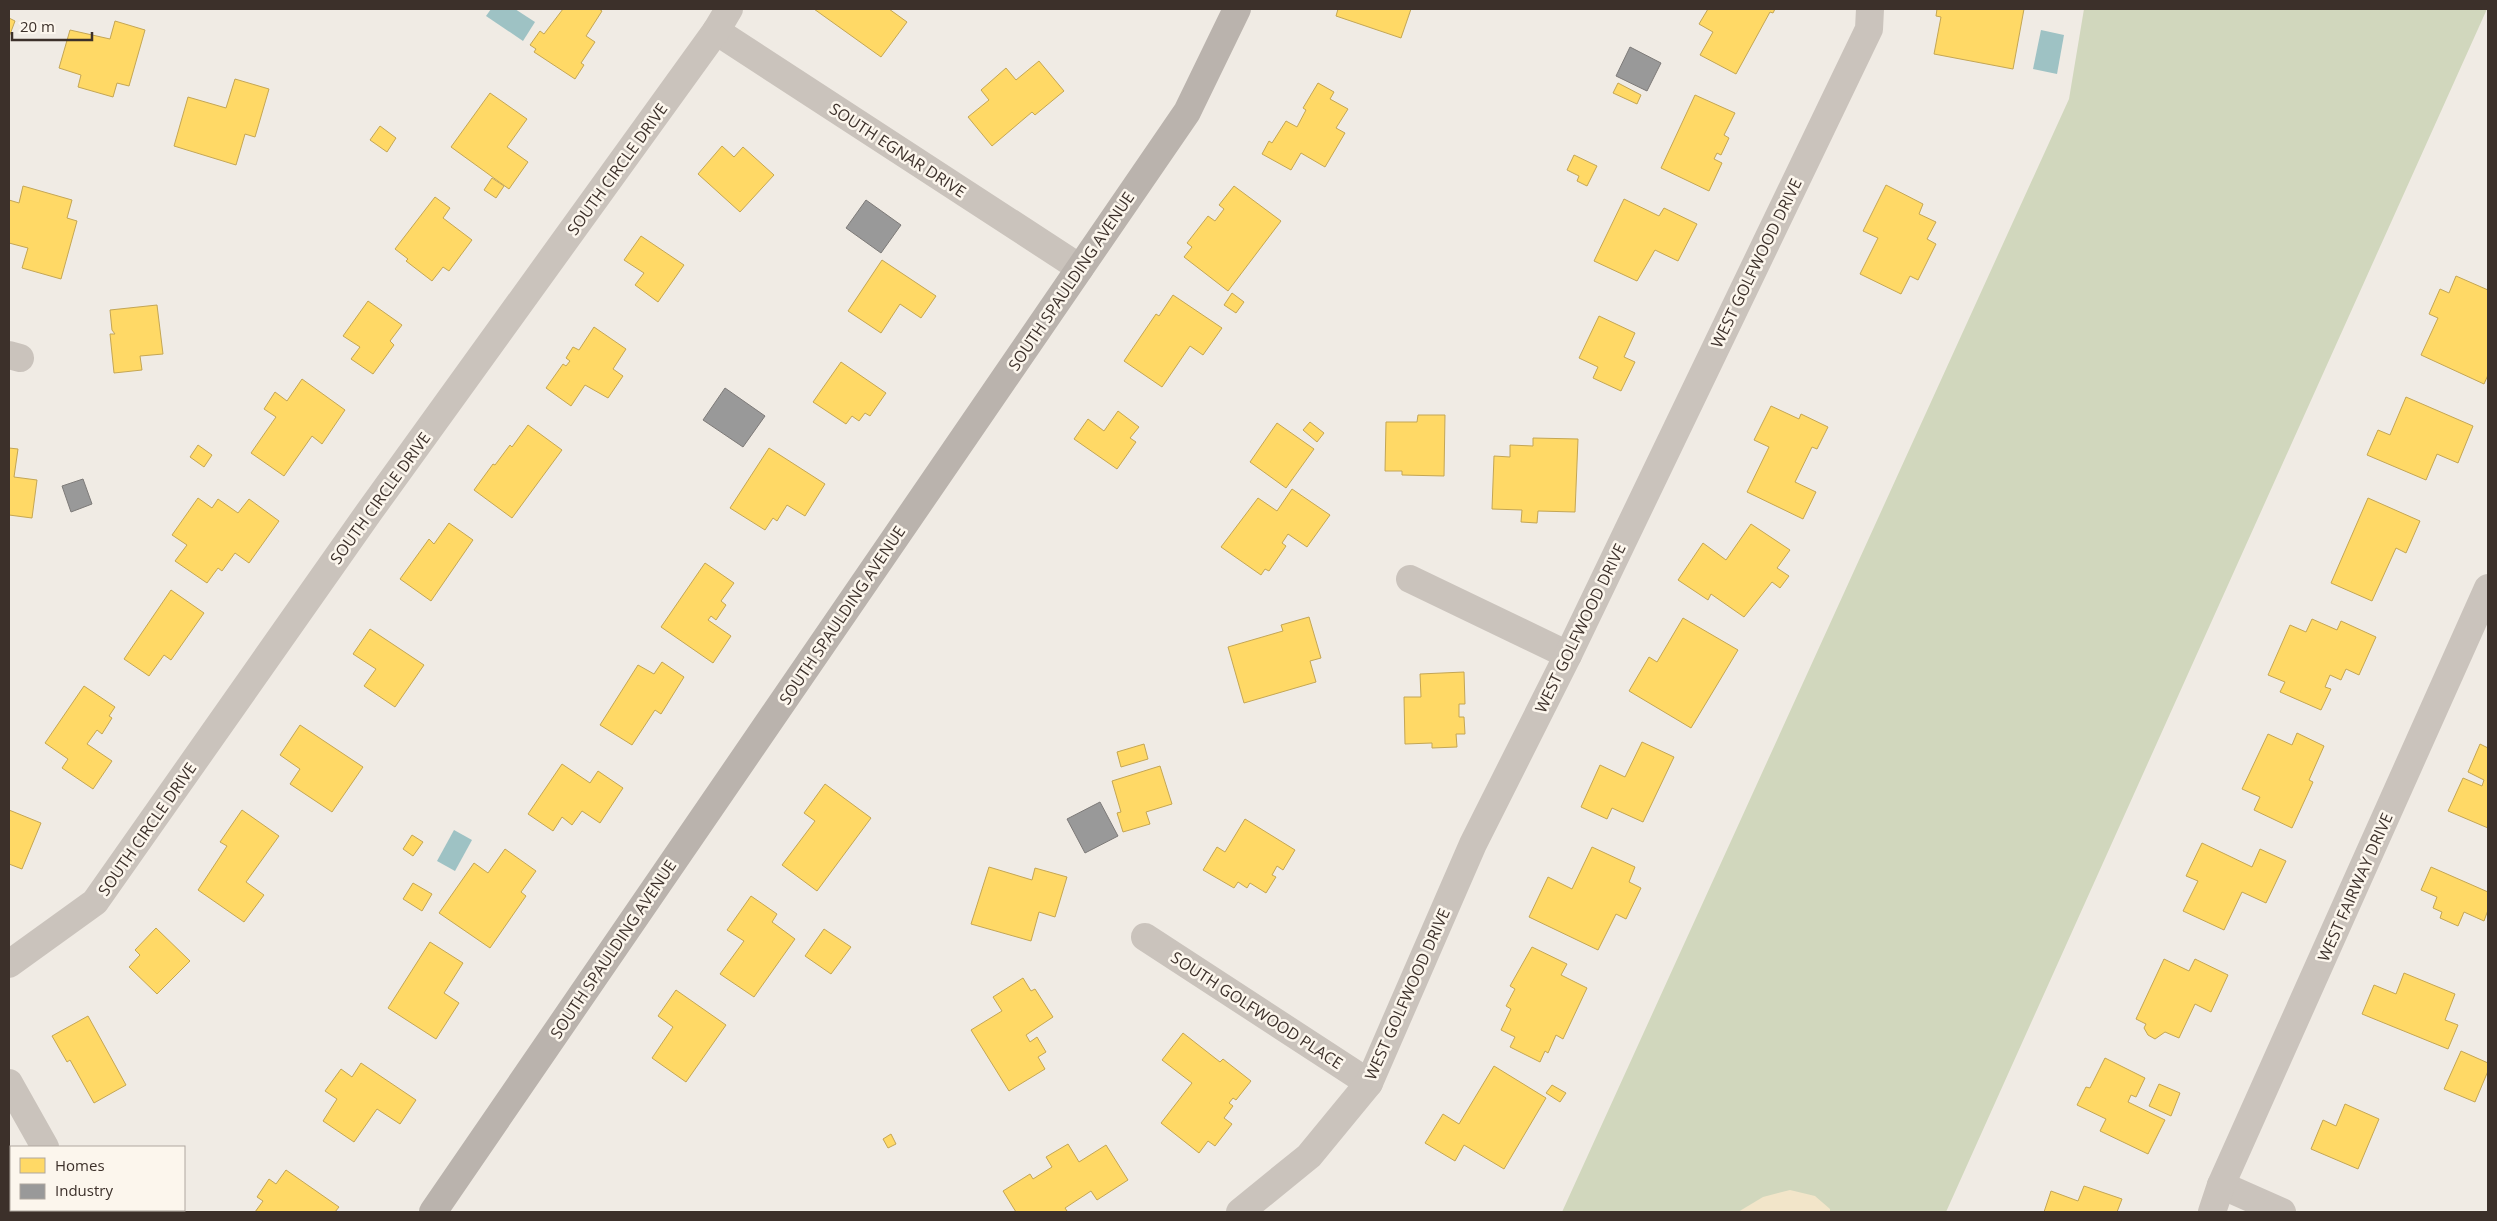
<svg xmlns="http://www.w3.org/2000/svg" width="2497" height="1221" viewBox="0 0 2497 1221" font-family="'Open Sans',sans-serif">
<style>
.green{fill:#d1d7bd}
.sand{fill:#f2e5c9}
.water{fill:#9ec2c4}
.homes{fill:#ffd966;stroke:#c4a654}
.industry{fill:#999;stroke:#7d7a78}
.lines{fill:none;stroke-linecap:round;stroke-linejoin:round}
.street{stroke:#cac3bc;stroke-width:28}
.secondary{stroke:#bab3ad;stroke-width:28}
.labels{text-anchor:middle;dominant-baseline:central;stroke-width:5;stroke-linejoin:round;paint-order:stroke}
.street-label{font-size:16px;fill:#3c302a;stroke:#fcf6ed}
</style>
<rect width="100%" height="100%" fill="#f0ebe4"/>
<!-- green -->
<path class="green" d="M 2084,9 L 2487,9 L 1946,1212 L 1562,1212 L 2069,99 Z"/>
<!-- sand -->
<path class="sand" d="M 1790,1190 L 1815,1196 L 1830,1209 L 1830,1212 L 1738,1212 L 1763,1197 Z"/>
<!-- water -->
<g class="water">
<path d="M 491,9 L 515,9 L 535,22 L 523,41 L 486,16 Z"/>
<path d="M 2041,30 L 2064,35 L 2057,74 L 2033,69 Z"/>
<path d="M 454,830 L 472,840 L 455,871 L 437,861 Z"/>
</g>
<!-- homes -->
<g class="homes">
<path d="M 563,9 L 599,9 L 602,11 L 586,36 L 595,42 L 581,63 L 584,65 L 575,79 L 534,52 L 536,49 L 530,45 L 540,31 L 544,34 Z"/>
<path d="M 814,9 L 889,9 L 907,22 L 881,57 Z"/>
<path d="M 1338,9 L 1411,9 L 1401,38 L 1336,16 Z"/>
<path d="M 1708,9 L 1775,9 L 1773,13 L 1770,12 L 1736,74 L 1700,55 L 1713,32 L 1699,24 Z"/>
<path d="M 1937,9 L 2024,9 L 2013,69 L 1934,54 L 1941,17 L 1936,16 Z"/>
<path d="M 9,18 L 15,21 L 9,37 Z"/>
<path d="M 115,21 L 145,30 L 129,86 L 117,83 L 113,97 L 78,87 L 81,75 L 59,68 L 70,30 L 110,39 Z"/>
<path d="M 1039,61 L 1064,91 L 1035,115 L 1032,112 L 992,146 L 968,117 L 989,100 L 981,90 L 1006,68 L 1016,80 Z"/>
<path d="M 235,79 L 269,89 L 255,137 L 245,134 L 236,165 L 174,146 L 188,97 L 226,108 Z"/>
<path d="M 1318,83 L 1334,92 L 1330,99 L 1348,109 L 1336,128 L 1345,133 L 1325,167 L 1301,153 L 1291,170 L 1262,154 L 1269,141 L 1272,143 L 1286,121 L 1297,127 L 1306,110 L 1303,108 Z"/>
<path d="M 1618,83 L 1641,95 L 1637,104 L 1613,93 Z"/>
<path d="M 490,93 L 527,119 L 507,147 L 528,162 L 509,189 L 451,147 Z"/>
<path d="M 1695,95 L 1735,113 L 1724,135 L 1729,138 L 1721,155 L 1717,153 L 1714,159 L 1722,163 L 1709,191 L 1661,168 Z"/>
<path d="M 380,126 L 396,138 L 387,152 L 370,140 Z"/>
<path d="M 722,146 L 734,157 L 743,147 L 774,175 L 740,212 L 698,174 Z"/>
<path d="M 1574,155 L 1597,166 L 1587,186 L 1577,181 L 1579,176 L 1567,170 Z"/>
<path d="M 492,178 L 504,186 L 496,198 L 484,190 Z"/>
<path d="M 1886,185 L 1923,204 L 1919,214 L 1936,222 L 1927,239 L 1936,244 L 1918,280 L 1910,276 L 1901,294 L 1860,274 L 1878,238 L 1863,231 Z"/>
<path d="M 23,186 L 72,200 L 67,218 L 77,221 L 61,279 L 22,268 L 28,248 L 9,243 L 9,200 L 19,203 Z"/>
<path d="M 1234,186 L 1281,221 L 1228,291 L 1184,257 L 1192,247 L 1187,243 L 1208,216 L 1215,221 L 1224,209 L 1219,205 Z"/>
<path d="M 435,197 L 450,208 L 443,218 L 472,240 L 449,271 L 443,267 L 432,281 L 406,261 L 408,259 L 395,249 Z"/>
<path d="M 1624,199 L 1659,216 L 1664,208 L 1697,224 L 1678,261 L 1655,250 L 1637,281 L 1594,261 Z"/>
<path d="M 641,236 L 684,265 L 658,302 L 635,285 L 644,273 L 624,260 Z"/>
<path d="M 882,260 L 936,296 L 921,318 L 900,304 L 881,333 L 848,311 Z"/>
<path d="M 2456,276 L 2488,290 L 2488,375 L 2484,384 L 2421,355 L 2438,318 L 2429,314 L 2440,289 L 2449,293 Z"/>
<path d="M 1232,293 L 1244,302 L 1236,313 L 1224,305 Z"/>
<path d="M 1173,295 L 1222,328 L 1203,355 L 1190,346 L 1162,387 L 1124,361 L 1156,314 L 1159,316 Z"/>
<path d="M 368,301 L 402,325 L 390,341 L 394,345 L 373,374 L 351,359 L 360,347 L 343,336 Z"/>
<path d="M 157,305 L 163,354 L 140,356 L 142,370 L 114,373 L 110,334 L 115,334 L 112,330 L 110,310 Z"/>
<path d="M 1599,316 L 1635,333 L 1624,357 L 1635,362 L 1621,391 L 1593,378 L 1598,367 L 1579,358 Z"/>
<path d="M 594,327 L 626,349 L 613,369 L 623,376 L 608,398 L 585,385 L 571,406 L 546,388 L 563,364 L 566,366 L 570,361 L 566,358 L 573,347 L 579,350 Z"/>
<path d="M 841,362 L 886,393 L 870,416 L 865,413 L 859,421 L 852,416 L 846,424 L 813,402 Z"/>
<path d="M 302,379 L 345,410 L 322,444 L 312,436 L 284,476 L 251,453 L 276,417 L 264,409 L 275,392 L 287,401 Z"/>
<path d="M 2406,397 L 2473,426 L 2458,463 L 2437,454 L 2426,480 L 2367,455 L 2378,430 L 2390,435 Z"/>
<path d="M 1771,406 L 1799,419 L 1801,414 L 1828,427 L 1817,449 L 1812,447 L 1795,482 L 1816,492 L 1803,519 L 1747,492 L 1769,447 L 1754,440 Z"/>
<path d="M 1118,411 L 1139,427 L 1130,438 L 1136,442 L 1117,469 L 1074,439 L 1088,419 L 1104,431 Z"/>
<path d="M 1418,415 L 1445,415 L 1444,476 L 1402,475 L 1402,471 L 1385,471 L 1386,422 L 1417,422 Z"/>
<path d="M 1310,422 L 1324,433 L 1317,442 L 1303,430 Z"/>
<path d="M 1277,423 L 1314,449 L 1286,488 L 1250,462 Z"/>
<path d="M 528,425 L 562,450 L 512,518 L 474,490 L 493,464 L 495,465 L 510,445 L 512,447 Z"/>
<path d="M 1533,438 L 1578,439 L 1575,512 L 1538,511 L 1537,523 L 1521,522 L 1522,510 L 1492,509 L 1494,456 L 1510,457 L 1510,445 L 1533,446 Z"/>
<path d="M 198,445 L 212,455 L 204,467 L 190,457 Z"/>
<path d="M 9,448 L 18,449 L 14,477 L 37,480 L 32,518 L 9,515 Z"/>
<path d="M 769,448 L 825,484 L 805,516 L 787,505 L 777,521 L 773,518 L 765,530 L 730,508 Z"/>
<path d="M 1292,489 L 1330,515 L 1307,547 L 1288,534 L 1282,543 L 1286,546 L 1269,571 L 1265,569 L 1261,575 L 1221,547 L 1258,498 L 1277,511 Z"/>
<path d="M 198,498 L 212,508 L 218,499 L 238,513 L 249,499 L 279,521 L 249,563 L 235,553 L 222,571 L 218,568 L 207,583 L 175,561 L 187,545 L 172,535 Z"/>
<path d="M 2368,498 L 2420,521 L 2406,553 L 2396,548 L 2372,601 L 2331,583 Z"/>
<path d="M 449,523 L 473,540 L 431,601 L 400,579 L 429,539 L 434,544 Z"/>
<path d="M 1751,524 L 1790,550 L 1777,568 L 1789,576 L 1780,588 L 1772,582 L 1744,617 L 1711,594 L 1708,600 L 1678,580 L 1703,543 L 1726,560 Z"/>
<path d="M 705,563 L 734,583 L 721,601 L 726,605 L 716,620 L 711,616 L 708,620 L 731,636 L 713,663 L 661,627 Z"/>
<path d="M 171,590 L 204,613 L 171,660 L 164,655 L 149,676 L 124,659 Z"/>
<path d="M 1309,617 L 1321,658 L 1310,661 L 1316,682 L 1244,703 L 1228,647 L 1283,631 L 1281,625 Z"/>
<path d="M 1683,618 L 1738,650 L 1691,728 L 1629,691 L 1649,657 L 1657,662 Z"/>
<path d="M 2312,619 L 2337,630 L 2341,621 L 2376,637 L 2359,675 L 2346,669 L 2341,680 L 2330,675 L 2325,687 L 2331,689 L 2321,710 L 2280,692 L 2285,682 L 2268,675 L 2290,625 L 2306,632 Z"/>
<path d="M 370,629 L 424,665 L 395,707 L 364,686 L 376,669 L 353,654 Z"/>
<path d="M 662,662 L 684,677 L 661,714 L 655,710 L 632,745 L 600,725 L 638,665 L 654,674 Z"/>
<path d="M 1464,672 L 1465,704 L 1459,704 L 1459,717 L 1464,717 L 1465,734 L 1456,734 L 1457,747 L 1432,748 L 1432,743 L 1405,744 L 1404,697 L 1421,697 L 1420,674 Z"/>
<path d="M 84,686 L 115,707 L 109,716 L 112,718 L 102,734 L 97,730 L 87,744 L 112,761 L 93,789 L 62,768 L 68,759 L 45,743 Z"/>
<path d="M 300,725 L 363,767 L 332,812 L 290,784 L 300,769 L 280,755 Z"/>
<path d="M 2297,733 L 2324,746 L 2309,780 L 2313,782 L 2292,828 L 2254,810 L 2260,797 L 2242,789 L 2268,734 L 2292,745 Z"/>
<path d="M 1642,742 L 1674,757 L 1643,822 L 1612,808 L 1607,819 L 1581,807 L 1600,765 L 1625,777 Z"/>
<path d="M 1144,744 L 1148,759 L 1121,767 L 1117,752 Z"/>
<path d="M 2480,744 L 2488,748 L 2488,828 L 2448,811 L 2463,778 L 2482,786 L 2484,780 L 2468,772 Z"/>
<path d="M 562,764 L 590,783 L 598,771 L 623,788 L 600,823 L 582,811 L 572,825 L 562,817 L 553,831 L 528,814 Z"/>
<path d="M 1160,766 L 1172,804 L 1146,812 L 1150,824 L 1123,832 L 1117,813 L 1121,812 L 1112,781 Z"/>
<path d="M 825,784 L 871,818 L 817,891 L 782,865 L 815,821 L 804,813 Z"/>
<path d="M 9,810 L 41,823 L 22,869 L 9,864 Z"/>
<path d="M 242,810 L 279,836 L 246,882 L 264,895 L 244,922 L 198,890 L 227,846 L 220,842 Z"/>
<path d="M 1245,819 L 1295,850 L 1283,870 L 1277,866 L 1272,875 L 1276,877 L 1266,893 L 1250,883 L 1247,888 L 1238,882 L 1234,888 L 1203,870 L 1217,847 L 1225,852 Z"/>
<path d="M 412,835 L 423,842 L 413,856 L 403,849 Z"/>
<path d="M 2202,843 L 2252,867 L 2260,849 L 2286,861 L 2266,903 L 2242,892 L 2224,930 L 2183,911 L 2198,881 L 2186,876 Z"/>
<path d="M 1592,847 L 1635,867 L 1629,882 L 1641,888 L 1626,919 L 1616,914 L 1598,950 L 1529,917 L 1548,877 L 1572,889 Z"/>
<path d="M 505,849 L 536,871 L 521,892 L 526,896 L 490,948 L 439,913 L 474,863 L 488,873 Z"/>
<path d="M 989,867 L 1032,880 L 1035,868 L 1067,877 L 1055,917 L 1039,912 L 1031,941 L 971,924 Z"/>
<path d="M 2431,867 L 2488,892 L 2488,910 L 2484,921 L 2464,912 L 2458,926 L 2440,918 L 2442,912 L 2433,908 L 2437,897 L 2421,890 Z"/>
<path d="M 413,883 L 432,894 L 422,911 L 403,899 Z"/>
<path d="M 751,896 L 777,914 L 772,922 L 795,939 L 754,997 L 720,974 L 744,941 L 727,930 Z"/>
<path d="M 156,928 L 190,961 L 157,994 L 129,967 L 140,955 L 135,950 Z"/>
<path d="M 824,929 L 851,947 L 831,974 L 805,956 Z"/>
<path d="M 430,942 L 463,963 L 444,993 L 459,1003 L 436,1039 L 388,1008 Z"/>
<path d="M 1532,947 L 1567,964 L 1561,975 L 1587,988 L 1563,1039 L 1556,1035 L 1548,1053 L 1545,1051 L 1540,1062 L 1510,1047 L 1515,1037 L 1501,1030 L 1511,1009 L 1506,1006 L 1515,989 L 1510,986 Z"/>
<path d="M 2164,959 L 2189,971 L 2195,959 L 2228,975 L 2211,1012 L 2195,1004 L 2179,1038 L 2165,1032 L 2155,1039 L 2148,1035 L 2144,1028 L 2146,1024 L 2136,1019 Z"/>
<path d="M 2404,973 L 2455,994 L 2445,1020 L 2458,1025 L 2448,1049 L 2362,1014 L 2374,985 L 2396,994 Z"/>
<path d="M 1023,978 L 1031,991 L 1035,989 L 1053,1017 L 1026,1035 L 1030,1042 L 1037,1037 L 1046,1052 L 1038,1057 L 1045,1069 L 1009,1091 L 971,1030 L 1002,1011 L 993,997 Z"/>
<path d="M 676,990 L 726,1025 L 686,1082 L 652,1058 L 673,1027 L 658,1016 Z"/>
<path d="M 88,1016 L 126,1085 L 94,1103 L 70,1060 L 67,1062 L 52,1036 Z"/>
<path d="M 1183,1033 L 1220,1062 L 1223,1059 L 1251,1081 L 1236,1100 L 1233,1098 L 1229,1103 L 1233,1106 L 1224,1118 L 1232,1124 L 1215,1146 L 1208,1141 L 1199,1153 L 1161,1123 L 1192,1083 L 1162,1060 Z"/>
<path d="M 2461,1051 L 2488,1063 L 2488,1071 L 2475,1102 L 2444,1089 Z"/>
<path d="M 2105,1058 L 2145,1078 L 2136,1097 L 2131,1095 L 2128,1102 L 2165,1120 L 2148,1154 L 2100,1131 L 2106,1119 L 2077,1105 L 2086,1087 L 2090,1088 Z"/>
<path d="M 361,1063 L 416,1100 L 400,1124 L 377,1109 L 354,1142 L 323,1121 L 337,1099 L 325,1091 L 341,1069 L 352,1077 Z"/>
<path d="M 1494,1066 L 1546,1098 L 1504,1169 L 1464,1145 L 1455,1161 L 1425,1143 L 1443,1114 L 1459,1124 Z"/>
<path d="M 2159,1084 L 2180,1093 L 2171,1116 L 2149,1106 Z"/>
<path d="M 1552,1085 L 1566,1093 L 1560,1102 L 1546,1093 Z"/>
<path d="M 2345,1104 L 2379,1119 L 2358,1169 L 2311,1149 L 2323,1120 L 2336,1126 Z"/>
<path d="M 891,1134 L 896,1144 L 888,1148 L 883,1139 Z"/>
<path d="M 1068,1144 L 1079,1162 L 1106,1145 L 1128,1180 L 1097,1200 L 1091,1191 L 1065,1208 L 1067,1211 L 1065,1212 L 1016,1212 L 1003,1191 L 1030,1174 L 1033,1179 L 1052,1167 L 1046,1157 Z"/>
<path d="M 286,1170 L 339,1207 L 335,1212 L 255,1212 L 263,1201 L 257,1197 L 269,1179 L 276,1184 Z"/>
<path d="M 2084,1186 L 2122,1199 L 2117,1212 L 2044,1212 L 2051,1191 L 2078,1201 Z"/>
</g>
<!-- industry -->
<g class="industry">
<path d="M 1630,47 L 1661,63 L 1647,91 L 1616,76 Z"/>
<path d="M 866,200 L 901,225 L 881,253 L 846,228 Z"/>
<path d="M 725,388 L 765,416 L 743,447 L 703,420 Z"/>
<path d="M 83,479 L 92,504 L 71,512 L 62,486 Z"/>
<path d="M 1100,802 L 1118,836 L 1085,853 L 1067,819 Z"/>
</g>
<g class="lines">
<!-- street -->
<g class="street">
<path d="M 716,31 L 1080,268"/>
<path d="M 9,355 L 20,358"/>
<path d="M 1410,579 L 1568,655"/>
<path d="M 1145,937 L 1369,1083"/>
<path d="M 9,964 L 95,902 L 369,512 L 716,31 L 729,9"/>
<path d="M 9,1083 L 45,1147"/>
<path d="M 2221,1185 L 2282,1212"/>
<path d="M 103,1210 L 105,1212"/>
<path d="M 1240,1212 L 1309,1156 L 1369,1083 L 1473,844 L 1568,655 L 1869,29 L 1870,9"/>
<path d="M 2212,1212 L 2221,1185 L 2488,588"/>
</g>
<!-- secondary -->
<path class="secondary" d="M 433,1212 L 1187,112 L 1237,9"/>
</g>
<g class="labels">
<!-- street labels -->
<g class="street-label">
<text transform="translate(898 150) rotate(33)">SOUTH EGNAR DRIVE</text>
<text transform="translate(617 169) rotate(-54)">SOUTH CIRCLE DRIVE</text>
<text transform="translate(1756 263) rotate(-64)">WEST GOLFWOOD DRIVE</text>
<text transform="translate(1071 281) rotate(-56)">SOUTH SPAULDING AVENUE</text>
<text transform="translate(380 498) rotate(-54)">SOUTH CIRCLE DRIVE</text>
<text transform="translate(842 615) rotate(-56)">SOUTH SPAULDING AVENUE</text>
<text transform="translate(1580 628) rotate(-64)">WEST GOLFWOOD DRIVE</text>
<text transform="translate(147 829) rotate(-55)">SOUTH CIRCLE DRIVE</text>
<text transform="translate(2355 887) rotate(-66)">WEST FAIRWAY DRIVE</text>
<text transform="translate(613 949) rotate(-56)">SOUTH SPAULDING AVENUE</text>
<text transform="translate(1407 994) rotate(-66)">WEST GOLFWOOD DRIVE</text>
<text transform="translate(1257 1010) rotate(33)">SOUTH GOLFWOOD PLACE</text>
</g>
</g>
<!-- border -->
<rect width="2497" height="1221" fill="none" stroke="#3c302a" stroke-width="20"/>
<!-- legend -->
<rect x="10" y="1146" width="175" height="65" fill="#fcf6ed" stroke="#afa79f"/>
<rect x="20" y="1158" width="25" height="15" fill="#ffd966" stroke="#afa79f"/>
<text x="55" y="1171" font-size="15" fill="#3c302a">Homes</text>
<rect x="20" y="1184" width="25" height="15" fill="#999999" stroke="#afa79f"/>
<text x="55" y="1196" font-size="15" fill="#3c302a">Industry</text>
<!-- scale -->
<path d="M12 32v8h80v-8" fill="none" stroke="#3c302a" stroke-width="2.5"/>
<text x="20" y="32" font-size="15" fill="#3c302a" stroke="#fcf6ed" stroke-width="4" paint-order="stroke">20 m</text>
</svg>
